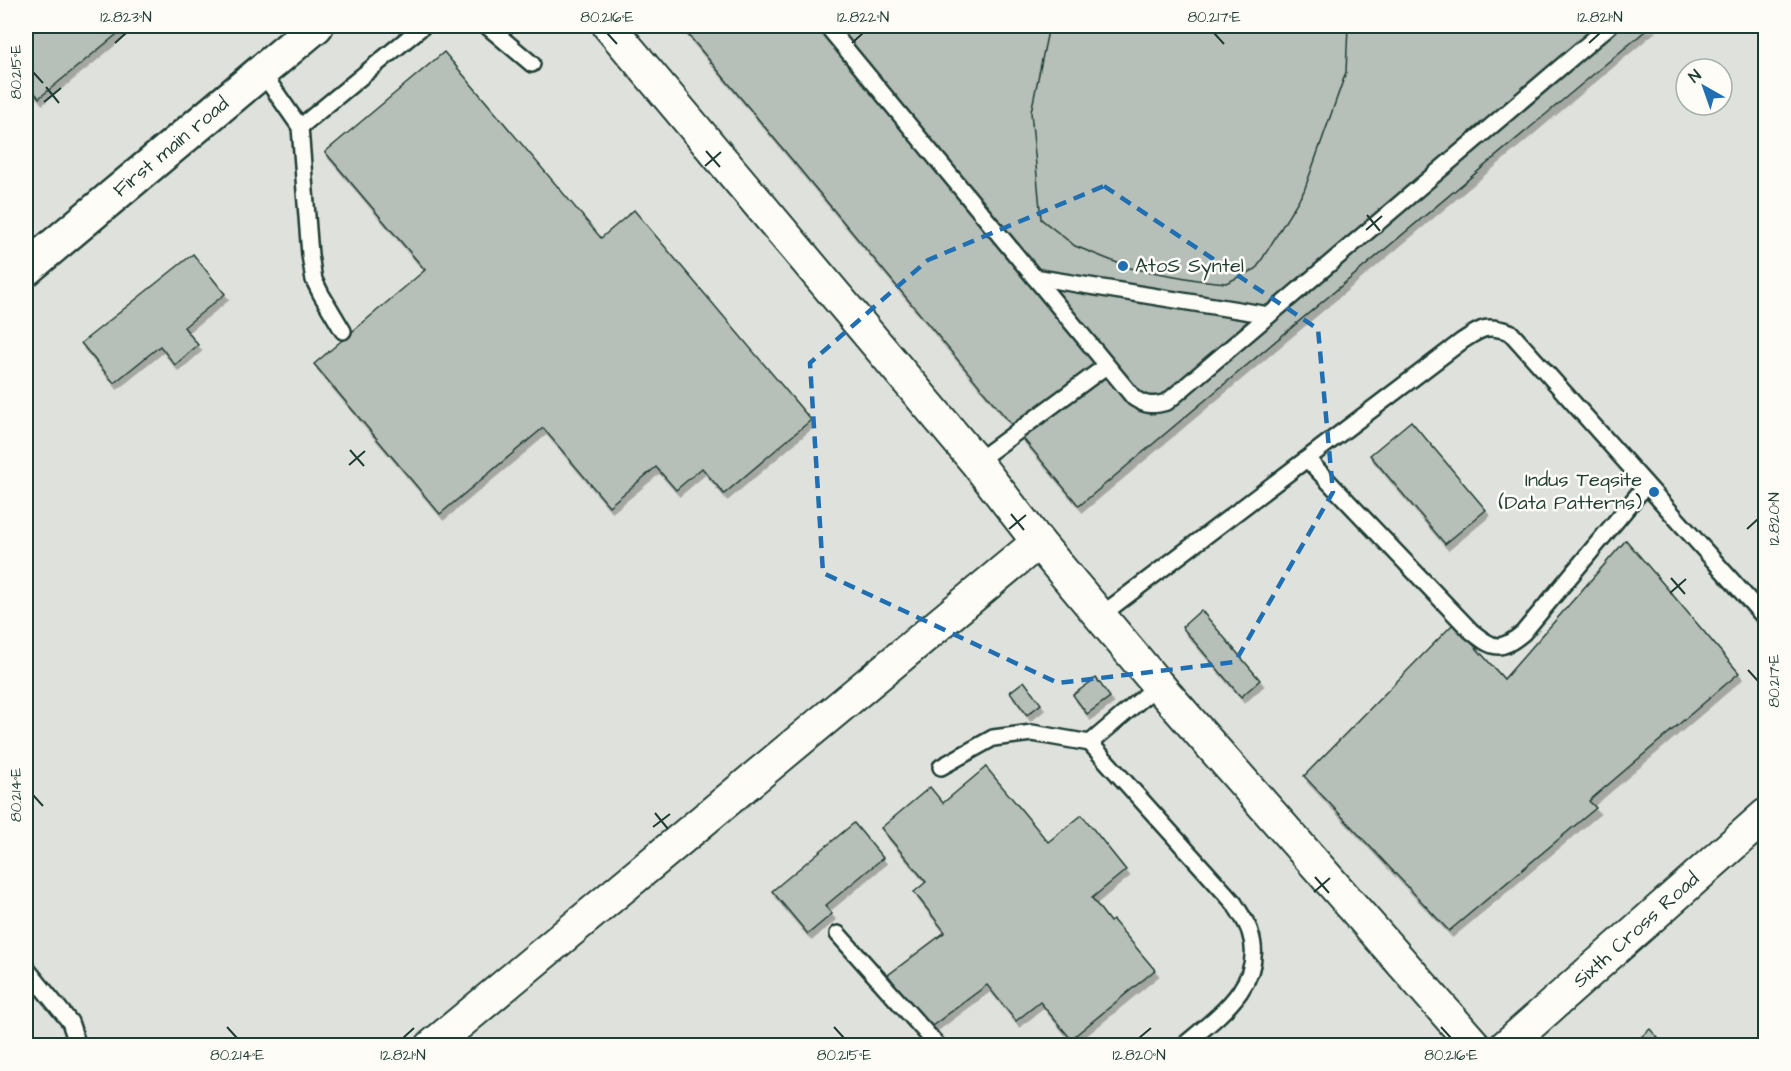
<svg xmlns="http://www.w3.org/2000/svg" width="1791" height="1071" viewBox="0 0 1791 1071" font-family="'Architects Daughter',sans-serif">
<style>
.built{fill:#dfe2dc;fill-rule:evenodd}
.building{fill:#b6bfb8;stroke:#1f3d34;stroke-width:1.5;filter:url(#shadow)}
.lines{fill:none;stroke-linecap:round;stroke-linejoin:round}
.service-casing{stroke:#1f3d34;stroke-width:20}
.minor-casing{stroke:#1f3d34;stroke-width:36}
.tertiary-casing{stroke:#1f3d34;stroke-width:38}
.service{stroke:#fdfcf7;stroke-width:15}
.minor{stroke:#fdfcf7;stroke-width:32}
.tertiary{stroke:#fdfcf7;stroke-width:33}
.marked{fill:none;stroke:#1f6fb2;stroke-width:4.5;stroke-dasharray:12 8;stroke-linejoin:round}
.ticks{fill:none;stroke:#1f3d34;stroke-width:2}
.poi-dot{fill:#1f6fb2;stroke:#fdfcf7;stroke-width:2}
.labels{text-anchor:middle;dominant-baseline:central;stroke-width:5;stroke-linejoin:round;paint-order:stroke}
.street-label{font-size:20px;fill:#1f3d34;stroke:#fdfcf7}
.poi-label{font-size:20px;fill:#1f3d34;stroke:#fdfcf7;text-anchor:start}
.neatline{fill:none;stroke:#1f3d34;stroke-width:2}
.ticks-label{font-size:15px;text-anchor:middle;fill:#1f3d34}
</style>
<defs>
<filter id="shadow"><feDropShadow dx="3.5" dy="6" stdDeviation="0" flood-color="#0004"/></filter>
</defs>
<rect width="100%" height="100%" fill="#f0f1eb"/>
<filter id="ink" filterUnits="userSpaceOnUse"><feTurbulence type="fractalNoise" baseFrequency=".0167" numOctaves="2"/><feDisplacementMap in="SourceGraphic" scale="12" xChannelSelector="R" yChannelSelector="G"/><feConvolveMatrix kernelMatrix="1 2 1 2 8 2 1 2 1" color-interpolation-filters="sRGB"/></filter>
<g filter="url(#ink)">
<!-- built -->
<path class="built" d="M 26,26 L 1765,26 L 1765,1045 L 26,1045 ZM 1686,69 L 1722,69 L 1722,105 L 1686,105 Z"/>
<!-- building -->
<g class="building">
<path d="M 26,26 L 127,26 L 39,98 L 26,82 Z"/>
<path d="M 681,26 L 1651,26 L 1079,506 Z"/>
<path d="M 1049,26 L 1348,26 L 1346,72 L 1304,191 L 1256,269 L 1226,283 L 1197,280 L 1130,268 L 1075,246 L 1041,219 L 1031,112 Z"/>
<path d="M 444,52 L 601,238 L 634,210 L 811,420 L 724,494 L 702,468 L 676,490 L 656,467 L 609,506 L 543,428 L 440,514 L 314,364 L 425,270 L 325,152 Z"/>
<path d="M 193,254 L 225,294 L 184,327 L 198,345 L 175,365 L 160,346 L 114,383 L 81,343 Z"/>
<path d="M 1411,421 L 1486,510 L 1445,544 L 1370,455 Z"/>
<path d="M 1626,540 L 1739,673 L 1589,801 L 1596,808 L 1449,931 L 1304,776 L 1454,623 L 1504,679 Z"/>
<path d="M 1201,610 L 1260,680 L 1241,697 L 1182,627 Z"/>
<path d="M 1096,678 L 1110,697 L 1087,714 L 1073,695 Z"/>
<path d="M 1024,681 L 1041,704 L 1027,715 L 1010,692 Z"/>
<path d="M 986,767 L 1048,842 L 1082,815 L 1126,870 L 1092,898 L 1110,922 L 1113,920 L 1155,970 L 1071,1039 L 1040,1002 L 1016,1021 L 987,985 L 928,1029 L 888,975 L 945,932 L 914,892 L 926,882 L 881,828 L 930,787 L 943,803 Z"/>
<path d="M 854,823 L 883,858 L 825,906 L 832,914 L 808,934 L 772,891 Z"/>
<path d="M 1650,1029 L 1665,1046 L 1631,1046 Z"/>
</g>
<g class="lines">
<defs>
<g id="service">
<path d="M 487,26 L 532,64"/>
<path d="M 827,26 L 1134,398 C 1146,406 1153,406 1167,402 L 1609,26"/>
<path d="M 261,71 L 300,127 L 310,255 L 314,280 L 321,294 L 343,331"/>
<path d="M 300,127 L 423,26"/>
<path d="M 1034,277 L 1269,315"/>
<path d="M 1307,459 L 1471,631 C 1493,649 1500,652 1523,633 L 1646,485"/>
<path d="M 976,462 L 1106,366"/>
<path d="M 1100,616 L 1462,341 C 1482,328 1486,324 1510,332 L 1766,619"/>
<path d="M 1158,685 L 1090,743 L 1234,903 C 1239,912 1247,922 1250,932 C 1267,983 1217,1017 1183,1046"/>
<path d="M 941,767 L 993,738 L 1032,733 L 1090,743"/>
<path d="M 838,934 L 938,1046"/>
<path d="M 26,968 L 70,1022 L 78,1046"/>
</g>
<g id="minor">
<path d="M 609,26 L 976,462 L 1038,542 L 1158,685 L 1475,1046"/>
<path d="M 432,1046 L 1038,542"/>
<path d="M 1506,1046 L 1766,815"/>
</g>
<path id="tertiary" d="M 26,269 L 316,26"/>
</defs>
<!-- service casing -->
<use href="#service" class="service-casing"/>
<!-- minor casing -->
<use href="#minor" class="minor-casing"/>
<!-- tertiary casing -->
<use href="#tertiary" class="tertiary-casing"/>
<!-- service -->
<use href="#service" class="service"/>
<!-- minor -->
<use href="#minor" class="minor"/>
<!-- tertiary -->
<use href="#tertiary" class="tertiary"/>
</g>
</g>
<!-- marked area -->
<path class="marked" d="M 1104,186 L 1318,329 L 1333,492 L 1235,662 L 1058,683 L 823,573 L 810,363 L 928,260 Z"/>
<!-- ticks -->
<path class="ticks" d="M 607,33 L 617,44M 1214,33 L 1224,44M 115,43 L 126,33M 852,43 L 863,33M 1589,43 L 1600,33M 33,72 L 43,83M 46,87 L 59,103M 44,102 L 61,88M 706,151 L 720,167M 705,166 L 721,152M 1367,215 L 1380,231M 1366,230 L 1382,216M 350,450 L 364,466M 349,465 L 365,451M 1011,514 L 1024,530M 1009,529 L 1026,515M 1747,529 L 1758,519M 1671,578 L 1685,594M 1670,593 L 1686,579M 1748,670 L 1758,681M 33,795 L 43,806M 655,813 L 668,829M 653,827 L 670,814M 1315,877 L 1329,893M 1314,892 L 1330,878M 227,1027 L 237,1038M 834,1027 L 844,1038M 1441,1027 L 1451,1038M 403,1038 L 414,1028M 1139,1038 L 1151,1028"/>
<!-- markers -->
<g class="poi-dot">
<circle cx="1123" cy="266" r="6"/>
<circle cx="1654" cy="492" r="6"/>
</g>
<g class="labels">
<!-- street labels -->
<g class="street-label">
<text transform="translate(171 147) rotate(-40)">First main road</text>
<text transform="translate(1636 930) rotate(-42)">Sixth Cross Road</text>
</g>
<!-- poi labels -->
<g class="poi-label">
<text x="1135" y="266">AtoS Syntel</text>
<text x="1642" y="480" text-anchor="end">Indus Teqsite<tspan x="1642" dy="23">(Data Patterns)</tspan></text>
</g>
</g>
<!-- margin -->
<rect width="1791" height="1071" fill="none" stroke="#fdfcf7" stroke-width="66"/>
<!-- north arrow -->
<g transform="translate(1704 87) rotate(320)"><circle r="28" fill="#fdfcf7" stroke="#a4b0a9" stroke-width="1.5"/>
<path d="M0-4.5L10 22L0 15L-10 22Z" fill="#1f6fb2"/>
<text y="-9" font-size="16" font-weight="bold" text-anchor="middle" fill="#1f3d34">N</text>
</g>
<rect x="33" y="33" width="1725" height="1005" class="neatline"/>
<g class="ticks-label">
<text x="126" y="22">12.823°N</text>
<text x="607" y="22">80.216°E</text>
<text x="863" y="22">12.822°N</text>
<text x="1214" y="22">80.217°E</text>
<text x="1600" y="22">12.821°N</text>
<text transform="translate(16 72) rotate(-90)" y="5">80.215°E</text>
<text transform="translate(1774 519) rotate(-90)" y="5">12.820°N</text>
<text transform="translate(1774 681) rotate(-90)" y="5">80.217°E</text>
<text transform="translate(16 795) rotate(-90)" y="5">80.214°E</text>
<text x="237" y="1060">80.214°E</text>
<text x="403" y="1060">12.821°N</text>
<text x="844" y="1060">80.215°E</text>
<text x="1139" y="1060">12.820°N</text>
<text x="1451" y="1060">80.216°E</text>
</g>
</svg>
